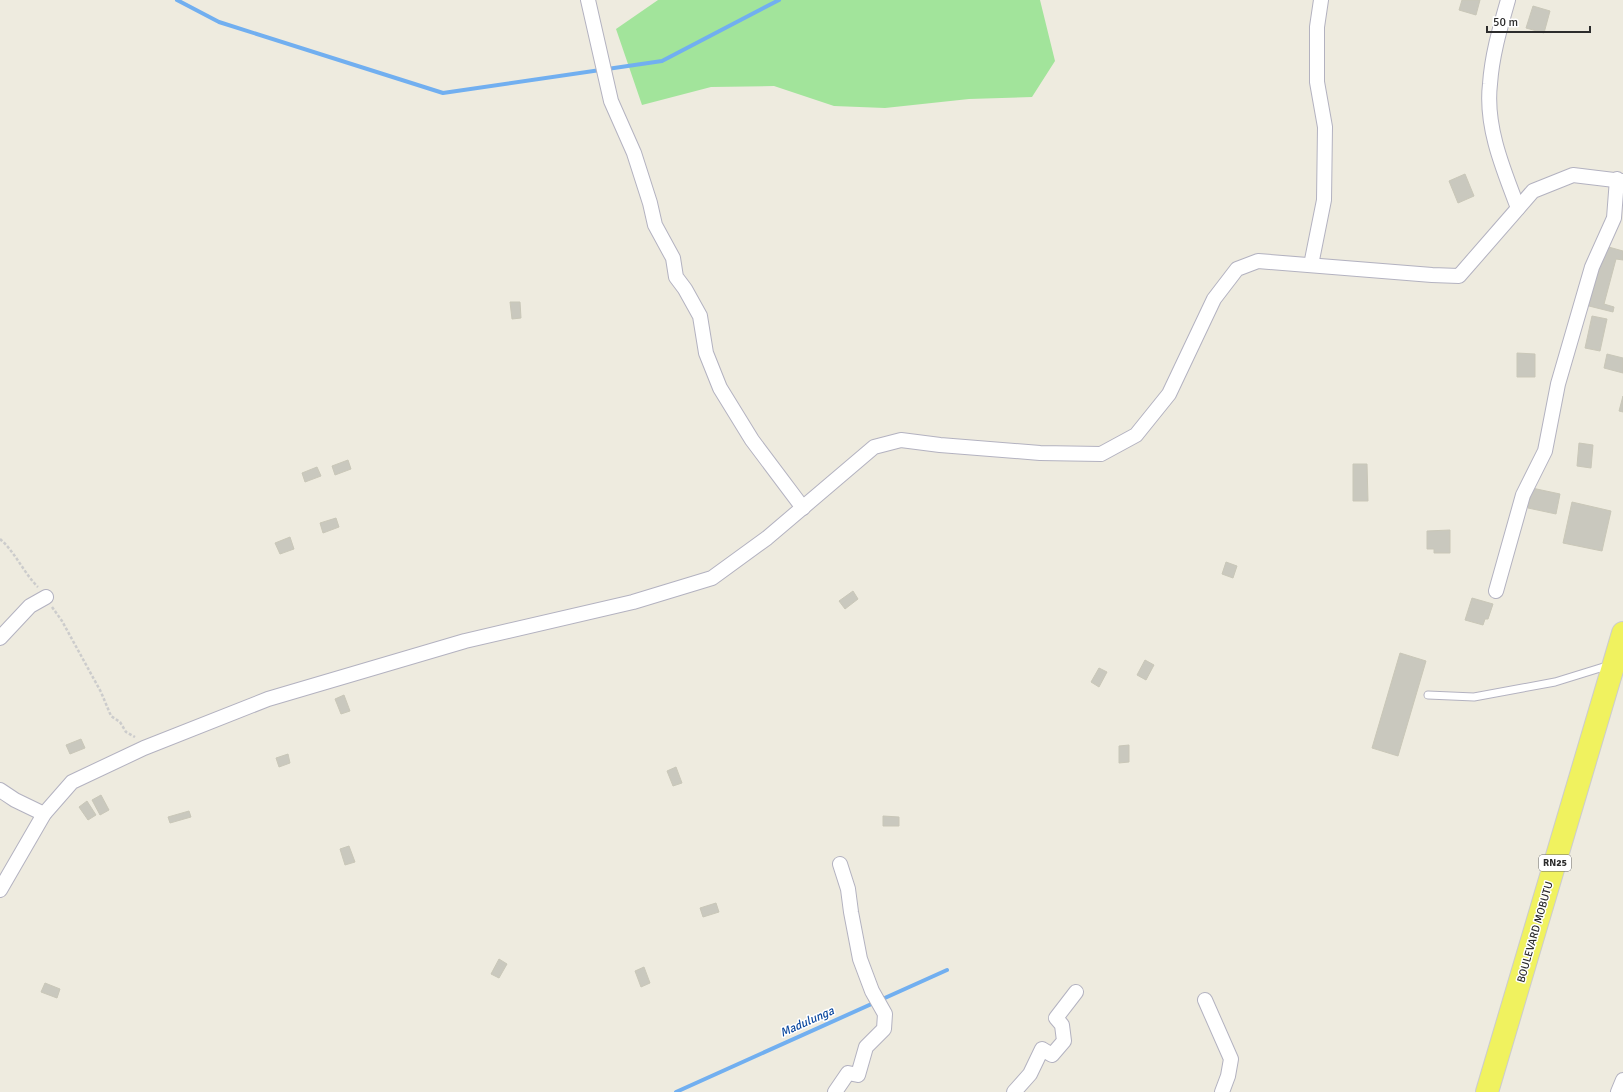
<svg xmlns="http://www.w3.org/2000/svg" width="1623" height="1092" viewBox="0 0 1623 1092" font-family="Signika,sans-serif">
<style>
.green{fill:#a2e49b}
.lines{fill:none;stroke-linecap:round;stroke-linejoin:round}
.stream{stroke:#71aff0;stroke-width:4}
.building{fill:#c9c8be;stroke:#c9c7b8}
.service-casing{stroke:#b3b2c0;stroke-width:9}
.minor-casing{stroke:#b3b2c0;stroke-width:16}
.primary-casing{stroke:#ccc;stroke-width:24}
.path{stroke:#ccc;stroke-width:2.5;stroke-dasharray:3 2;stroke-linecap:butt}
.service{stroke:#fff;stroke-width:7}
.minor{stroke:#fff;stroke-width:14}
.primary{stroke:#f0f25f;stroke-width:22}
.labels{text-anchor:middle;dominant-baseline:central;stroke-width:3;stroke-linejoin:round;paint-order:stroke}
.shield{fill:#fff;stroke:#6b6b6b;stroke-width:1}
.shield-label{font-size:10px;font-weight:bold;fill:#2c2c2c}
.street-label{font-size:11px;fill:#2c2c2c;stroke:#fff}
.water-label{font-size:12px;font-style:italic;fill:#0c49a0;stroke:#fff}
</style>
<rect width="100%" height="100%" fill="#eeebdf"/>
<!-- green -->
<path class="green" d="M 658,0 L 1040,0 L 1055,61 L 1032,97 L 969,99 L 885,108 L 834,106 L 774,86 L 711,87 L 642,105 L 616,29 Z"/>
<g class="lines">
<!-- stream -->
<g class="stream">
<path d="M 177,0 L 219,22 L 443,93 L 662,61 L 779,0"/>
<path d="M 676,1092 L 947,970"/>
</g>
</g>
<!-- building -->
<g class="building">
<path d="M 1462,0 L 1480,0 L 1476,15 L 1459,10 Z"/>
<path d="M 1533,6 L 1550,11 L 1544,33 L 1526,28 Z"/>
<path d="M 1465,174 L 1474,196 L 1458,203 L 1449,181 Z"/>
<path d="M 1605,246 L 1623,251 L 1623,260 L 1616,259 L 1604,304 L 1614,307 L 1613,312 L 1589,306 Z"/>
<path d="M 510,302 L 520,302 L 521,318 L 512,319 Z"/>
<path d="M 1592,316 L 1607,319 L 1600,351 L 1585,348 Z"/>
<path d="M 1517,353 L 1535,354 L 1535,377 L 1517,377 Z"/>
<path d="M 1607,354 L 1623,358 L 1623,373 L 1604,368 Z"/>
<path d="M 1623,396 L 1623,412 L 1619,411 Z"/>
<path d="M 1579,443 L 1593,445 L 1591,468 L 1577,466 Z"/>
<path d="M 348,460 L 351,469 L 335,475 L 332,466 Z"/>
<path d="M 1353,464 L 1367,464 L 1368,501 L 1353,501 Z"/>
<path d="M 317,467 L 321,476 L 305,482 L 302,473 Z"/>
<path d="M 1532,488 L 1560,494 L 1556,514 L 1528,508 Z"/>
<path d="M 1572,502 L 1611,511 L 1602,551 L 1563,543 Z"/>
<path d="M 336,518 L 339,527 L 323,533 L 320,523 Z"/>
<path d="M 1450,530 L 1450,553 L 1434,553 L 1434,549 L 1427,549 L 1427,531 Z"/>
<path d="M 290,537 L 294,549 L 280,554 L 275,543 Z"/>
<path d="M 1226,562 L 1237,566 L 1233,578 L 1222,574 Z"/>
<path d="M 853,591 L 858,599 L 845,609 L 839,601 Z"/>
<path d="M 1472,598 L 1493,604 L 1488,619 L 1485,619 L 1483,625 L 1465,620 Z"/>
<path d="M 1400,653 L 1426,661 L 1398,756 L 1372,748 Z"/>
<path d="M 1145,660 L 1154,665 L 1146,680 L 1137,675 Z"/>
<path d="M 1099,668 L 1107,672 L 1099,687 L 1091,682 Z"/>
<path d="M 344,695 L 350,711 L 341,714 L 335,699 Z"/>
<path d="M 81,739 L 85,748 L 70,754 L 66,745 Z"/>
<path d="M 1129,745 L 1129,762 L 1119,763 L 1119,746 Z"/>
<path d="M 288,754 L 290,763 L 279,767 L 276,758 Z"/>
<path d="M 676,767 L 682,783 L 673,786 L 667,771 Z"/>
<path d="M 101,795 L 109,810 L 100,815 L 92,800 Z"/>
<path d="M 87,801 L 96,815 L 88,820 L 79,807 Z"/>
<path d="M 189,811 L 191,817 L 170,823 L 168,817 Z"/>
<path d="M 883,816 L 899,817 L 899,826 L 883,826 Z"/>
<path d="M 349,846 L 355,862 L 345,865 L 340,849 Z"/>
<path d="M 716,903 L 719,912 L 703,917 L 700,908 Z"/>
<path d="M 499,959 L 507,964 L 499,978 L 491,974 Z"/>
<path d="M 644,967 L 650,983 L 641,987 L 635,971 Z"/>
<path d="M 45,983 L 60,989 L 57,998 L 41,992 Z"/>
</g>
<g class="lines">
<defs>
<path id="service" d="M 1428,695 L 1474,697 L 1555,682 L 1610,665"/>
<g id="minor">
<path d="M 588,0 L 611,101 L 634,153 L 650,203 L 655,225 L 673,258 L 676,277 L 685,289 L 700,316 L 706,353 L 720,388 L 752,440 L 803,508"/>
<path d="M 1508,0 C 1500,28 1492,55 1490,84 C 1485,126 1503,169 1518,208"/>
<path d="M 1311,265 L 1324,200 L 1325,127 L 1317,82 L 1317,27 L 1321,0"/>
<path d="M 1496,591 L 1523,495 L 1545,451 L 1558,384 L 1592,267 L 1614,218 L 1617,179"/>
<path d="M 0,638 L 30,606 L 46,597"/>
<path d="M 0,790 L 15,800 L 44,814"/>
<path d="M 0,890 L 44,814 L 72,782 L 144,748 L 268,699 L 465,641 L 633,602 L 712,578 L 767,538 L 874,447 L 901,440 L 940,445 L 1040,453 L 1101,454 L 1136,435 L 1169,394 L 1214,299 L 1237,269 L 1258,261 L 1432,275 L 1459,276 L 1533,191 L 1573,175 L 1623,181"/>
<path d="M 1205,1000 L 1231,1059 L 1228,1076 L 1222,1092"/>
<path d="M 835,1092 L 848,1073 L 858,1075 L 866,1047 L 884,1029 L 885,1014 L 872,991 L 860,959 L 851,912 L 848,889 L 840,864"/>
<path d="M 1014,1092 L 1030,1074 L 1042,1049 L 1052,1055 L 1064,1041 L 1062,1025 L 1056,1018 L 1076,992"/>
<path d="M 1618,1092 L 1623,1080"/>
</g>
<path id="primary" d="M 1487,1092 L 1623,633"/>
</defs>
<!-- service casing -->
<use href="#service" class="service-casing"/>
<!-- minor casing -->
<use href="#minor" class="minor-casing"/>
<!-- primary casing -->
<use href="#primary" class="primary-casing"/>
<!-- path -->
<g class="path">
<path d="M 0,539 C 16,553 23,572 38,587"/>
<path d="M 52,607 L 62,621 L 101,692 L 111,716 L 120,722 L 126,732 L 135,737"/>
</g>
<!-- service -->
<use href="#service" class="service"/>
<!-- minor -->
<use href="#minor" class="minor"/>
<!-- primary -->
<use href="#primary" class="primary"/>
</g>
<g class="labels">
<!-- shield labels -->
<rect class="shield" x="1539" y="855" width="32" height="16" rx="3"/>
<g class="shield-label">
<text x="1555" y="863">RN25</text>
</g>
<!-- street labels -->
<g class="street-label">
<text transform="translate(1535 932) rotate(-74)">BOULEVARD MOBUTU</text>
</g>
<!-- water labels -->
<g class="water-label">
<text transform="translate(807 1022) rotate(-24)">Madulunga</text>
</g>
</g>
<!-- scale -->
<path d="M1487 26v6h103v-6" fill="none" stroke="#2c2c2c" stroke-width="2"/>
<text x="1493" y="26" font-size="12" fill="#2c2c2c" stroke="#ffffff" stroke-width="3" paint-order="stroke">50 m</text>
</svg>
